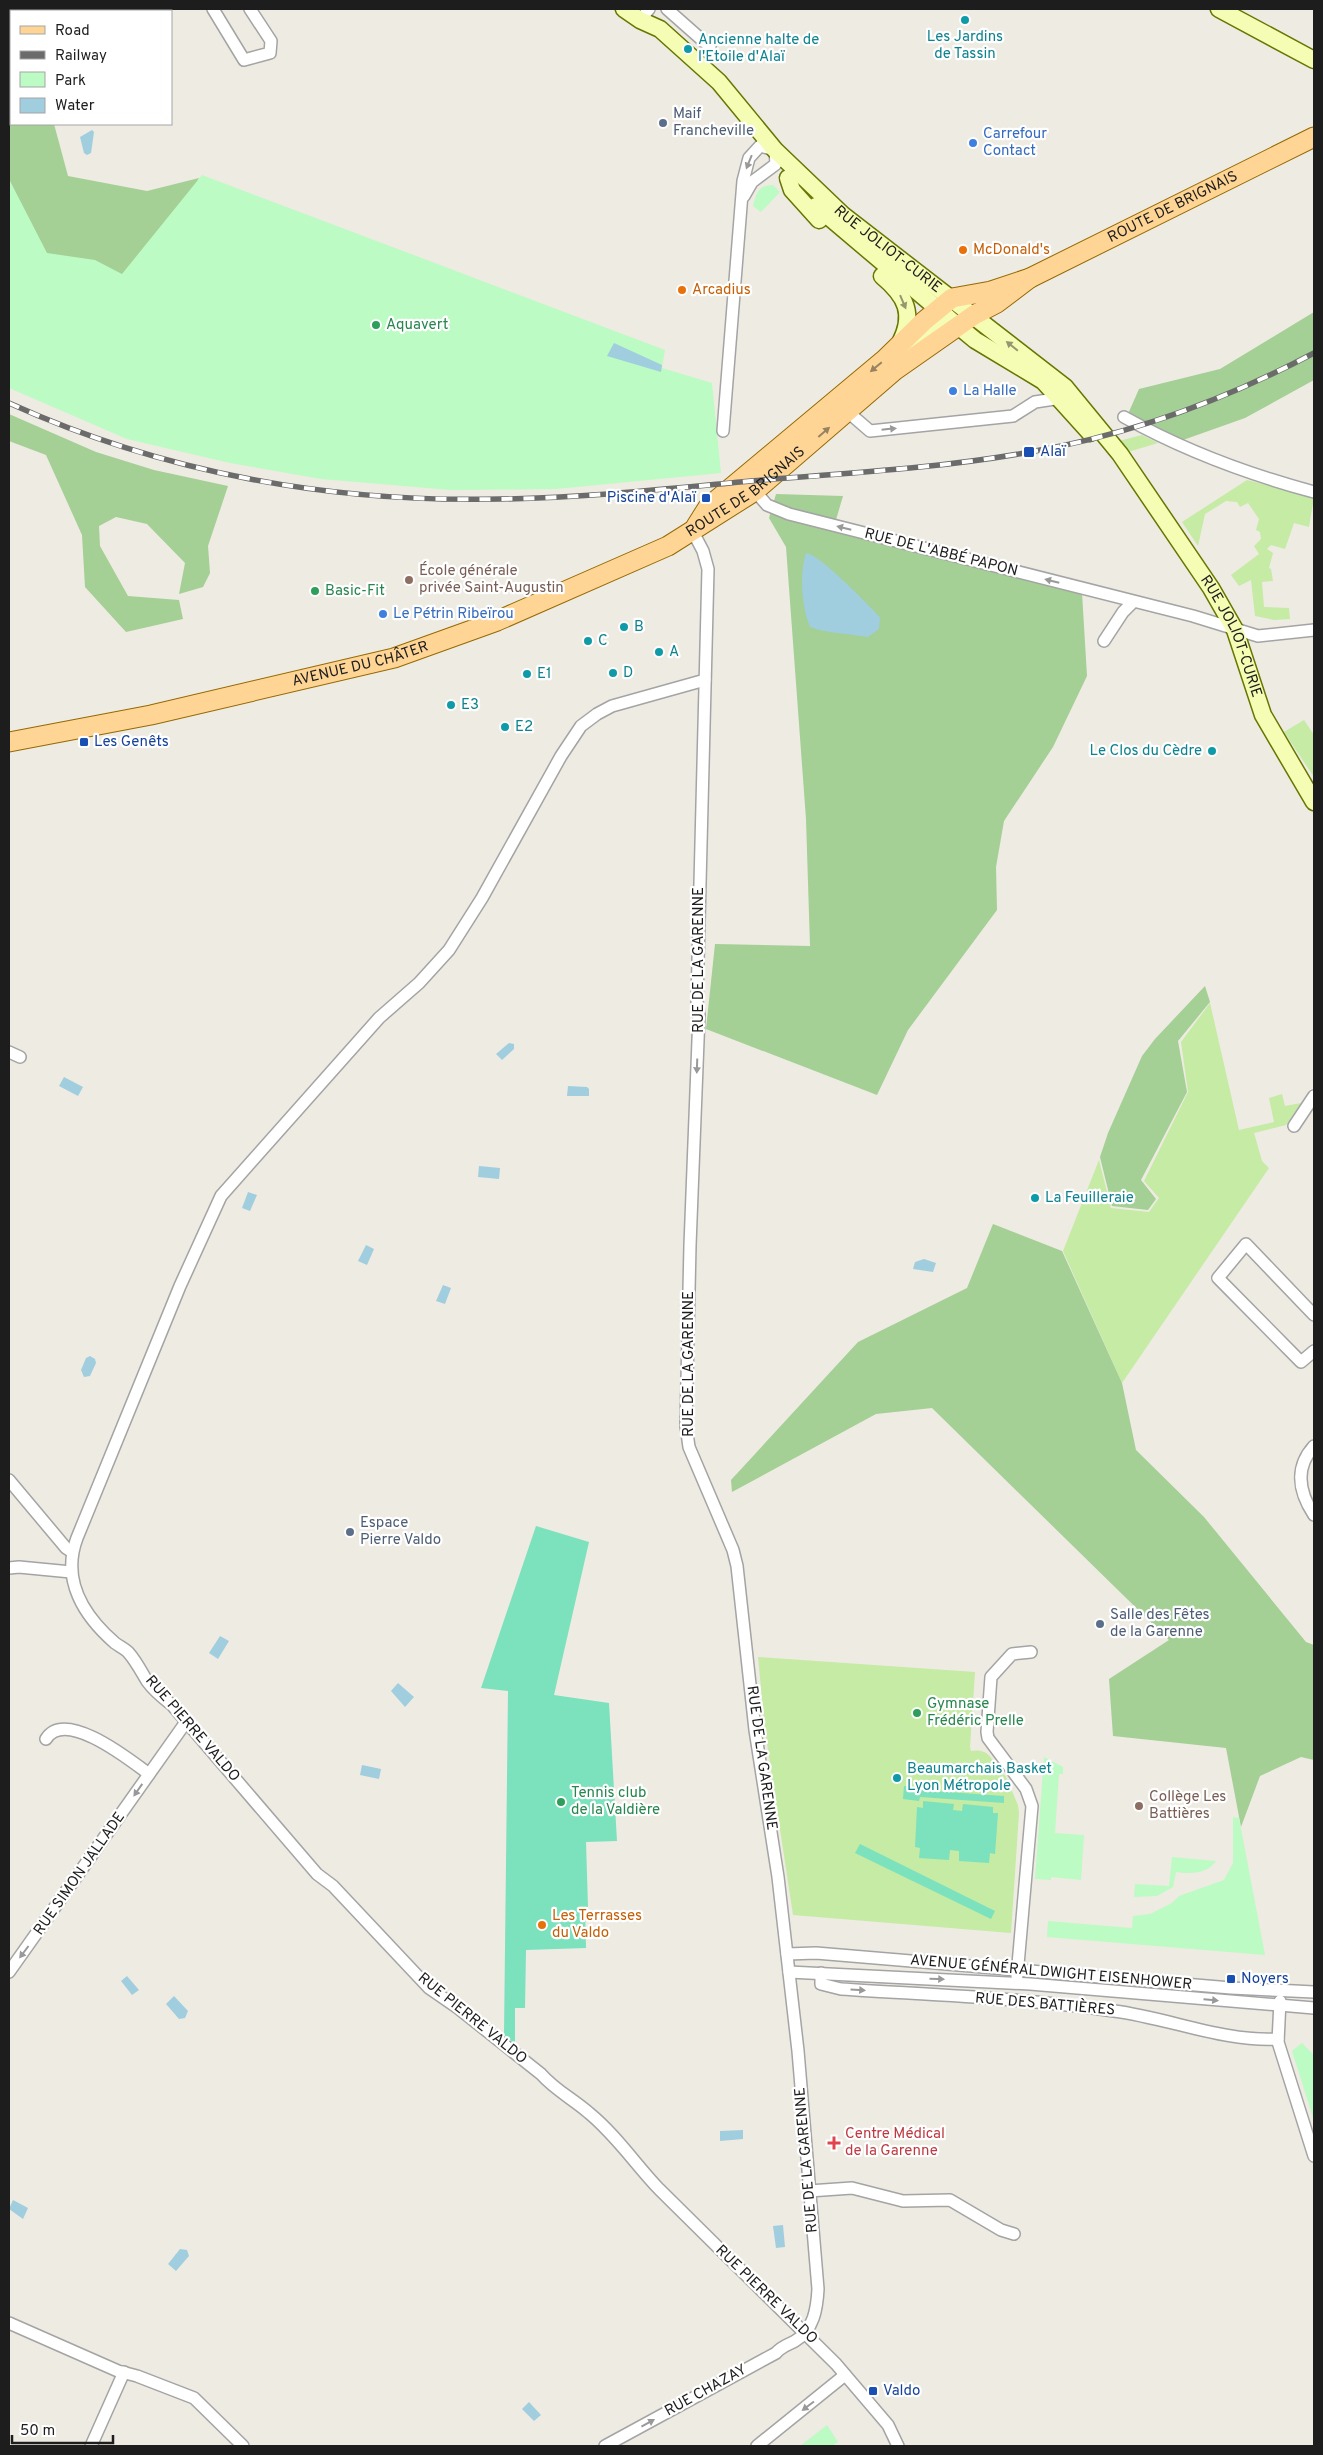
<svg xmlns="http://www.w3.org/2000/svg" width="1323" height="2455" viewBox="0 0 1323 2455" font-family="Overpass,sans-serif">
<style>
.grass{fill:#c5eba5}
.forest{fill:#a4cf95}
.park{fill:#bcfbc3}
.pitch{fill:#7ce1bd}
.water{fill:#a0cede}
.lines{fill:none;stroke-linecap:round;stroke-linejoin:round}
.street-casing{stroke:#a4a4a4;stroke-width:14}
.secondary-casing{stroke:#667601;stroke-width:19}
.primary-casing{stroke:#956900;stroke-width:21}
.street{stroke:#fff;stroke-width:11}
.secondary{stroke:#f5fcb3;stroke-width:16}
.primary{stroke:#ffd596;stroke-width:19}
.rail-casing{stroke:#6b6b6b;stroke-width:5.5}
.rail{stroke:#fff;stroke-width:4;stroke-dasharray:11;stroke-linecap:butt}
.oneway{fill:#999}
.oneway2{fill:#949870}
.oneway3{fill:#998260}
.culture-dot{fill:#0f9aa8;stroke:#fff;stroke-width:2}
.service-dot{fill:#5c6f8a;stroke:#fff;stroke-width:2}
.shop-dot{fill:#3f7fe0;stroke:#fff;stroke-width:2}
.food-dot{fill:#e8710a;stroke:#fff;stroke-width:2}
.leisure-dot{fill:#2e9e5b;stroke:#fff;stroke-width:2}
.transit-dot{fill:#1a4fb4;stroke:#fff;stroke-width:2}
.education-dot{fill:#8d6e63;stroke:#fff;stroke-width:2}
.health-dot{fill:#e0444e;stroke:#fff;stroke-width:2}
.labels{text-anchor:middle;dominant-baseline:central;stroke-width:4.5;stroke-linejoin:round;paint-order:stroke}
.culture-label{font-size:15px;fill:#0d838f;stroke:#fff;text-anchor:start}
.service-label{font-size:15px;fill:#4e5e75;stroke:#fff;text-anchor:start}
.shop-label{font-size:15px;fill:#366cbe;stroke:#fff;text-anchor:start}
.street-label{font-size:15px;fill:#1d1d1d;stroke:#fff}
.food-label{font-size:15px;fill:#c56008;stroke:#fff;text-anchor:start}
.leisure-label{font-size:15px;fill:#27864d;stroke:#fff;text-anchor:start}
.transit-label{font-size:15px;fill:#164399;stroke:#fff;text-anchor:start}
.education-label{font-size:15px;fill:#785e54;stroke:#fff;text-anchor:start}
.health-label{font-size:15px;fill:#be3a42;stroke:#fff;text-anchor:start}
</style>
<rect width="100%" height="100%" fill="#eeebe2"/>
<!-- grass -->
<g class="grass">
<path d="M 1142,435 L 1158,443 L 1128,452 L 1119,441 Z"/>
<path d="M 1247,480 L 1314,497 L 1309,527 L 1294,523 L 1285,549 L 1271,545 L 1267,549 L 1273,553 L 1269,568 L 1271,569 L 1273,581 L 1262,582 L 1264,607 L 1289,608 L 1290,619 L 1274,620 L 1255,616 L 1251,580 L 1239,586 L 1231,575 L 1259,554 L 1254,546 L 1261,539 L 1260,532 L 1256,530 L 1259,519 L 1248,503 L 1240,507 L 1237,502 L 1226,501 L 1205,514 L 1198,546 L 1182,522 Z"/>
<path d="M 1304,720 L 1314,735 L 1314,777 L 1284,732 Z"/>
<path d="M 1210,1003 L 1239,1130 L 1274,1122 L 1269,1098 L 1282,1094 L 1285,1106 L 1301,1103 L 1286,1125 L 1254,1133 L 1262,1161 L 1269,1168 L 1122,1383 L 1063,1251 L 1099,1160 L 1111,1208 L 1149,1212 L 1159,1198 L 1144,1181 L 1188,1092 L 1181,1042 Z"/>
<path d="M 758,1657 L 975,1672 L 970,1747 L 971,1751 C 987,1748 995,1758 995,1773 L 1005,1775 L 1018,1805 L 1019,1813 L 1011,1933 L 793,1915 L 765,1730 Z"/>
</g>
<!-- forest -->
<g class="forest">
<path d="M 9,84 L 11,85 L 11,124 L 54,124 L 68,176 L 147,191 L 199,178 L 163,246 L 9,388 Z"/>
<path d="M 1314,312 L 1314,380 L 1245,418 L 1183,440 L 1159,431 L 1128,414 L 1139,389 L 1220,369 Z"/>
<path d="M 9,414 L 96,452 L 154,470 L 228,486 L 208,546 L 210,573 L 203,587 L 179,594 L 185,563 L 147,524 L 116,517 L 99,526 L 100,546 L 128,596 L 179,600 L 183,619 L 126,632 L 85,587 L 82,535 L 46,455 L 9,441 Z"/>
<path d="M 776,494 L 843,496 L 833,530 L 1082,593 L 1087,676 L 1053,747 L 1004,821 L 996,867 L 997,910 L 908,1030 L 877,1095 L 706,1029 L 715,944 L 810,946 L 806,819 L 786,547 L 769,518 Z"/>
<path d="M 1205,986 L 1210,1002 L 1178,1041 L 1187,1092 L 1141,1180 L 1156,1199 L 1148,1210 L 1112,1206 L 1100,1157 L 1108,1133 L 1142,1056 L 1155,1039 Z"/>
<path d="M 993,1224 L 1062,1251 L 1122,1383 L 1136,1450 L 1204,1517 L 1306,1642 L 1314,1645 L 1314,1760 L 1301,1757 L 1260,1776 L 1241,1827 L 1226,1748 L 1113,1736 L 1109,1679 L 1169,1640 L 932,1408 L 876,1414 L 732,1492 L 731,1480 L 858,1342 L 967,1288 Z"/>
</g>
<!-- park -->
<g class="park">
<path d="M 202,175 L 665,350 L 662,368 L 712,383 L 721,473 L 556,489 L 451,490 L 321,479 L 230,463 L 127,439 L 9,388 L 9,179 L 47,253 L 95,260 L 122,274 Z"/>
<path d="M 773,185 L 780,192 L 761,212 L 753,206 C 756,193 759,185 773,185 Z"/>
<path d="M 1044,1757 L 1063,1767 L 1063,1774 L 1059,1774 L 1055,1833 L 1084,1835 L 1081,1880 L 1051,1877 L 1051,1880 L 1035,1879 Z"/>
<path d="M 1233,1817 L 1239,1818 L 1265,1955 L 1047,1937 L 1048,1921 L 1132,1928 L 1133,1916 L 1150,1914 L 1172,1903 L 1179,1896 L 1224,1880 L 1233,1863 Z"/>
<path d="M 1172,1857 L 1216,1861 C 1207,1874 1190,1874 1176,1872 L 1173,1887 L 1157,1896 L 1134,1897 L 1135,1884 L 1169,1886 Z"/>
<path d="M 1302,2043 L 1314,2055 L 1314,2121 L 1292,2051 Z"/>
<path d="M 827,2425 L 838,2442 L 832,2446 L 800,2446 Z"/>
</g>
<!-- pitch -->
<g class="pitch">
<path d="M 536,1526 L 589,1542 L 554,1695 L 609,1703 L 617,1841 L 586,1842 L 588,1907 L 585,1907 L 586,1948 L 526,1950 L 525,2008 L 515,2008 L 515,2044 L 504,2035 L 508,1691 L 481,1688 Z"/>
<path d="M 904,1786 L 920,1787 L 920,1790 L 1004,1796 L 1004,1803 L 920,1797 L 919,1801 L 903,1799 Z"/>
<path d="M 923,1801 L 954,1804 L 953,1810 L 962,1811 L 963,1804 L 993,1807 L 993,1813 L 998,1813 L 995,1854 L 990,1853 L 989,1863 L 959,1861 L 959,1851 L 950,1850 L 949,1860 L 919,1858 L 920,1848 L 915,1847 L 917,1807 L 923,1808 Z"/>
<path d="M 860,1844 L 995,1911 L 991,1919 L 855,1853 Z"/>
</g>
<!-- water -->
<g class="water">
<path d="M 92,130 L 94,132 L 91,153 L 87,155 L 84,153 L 80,137 Z"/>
<path d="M 614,343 L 662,365 L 661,372 L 607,356 Z"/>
<path d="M 806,553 C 821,555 867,604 880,617 L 879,629 L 868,637 C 851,634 825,633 810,627 C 802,607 799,575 806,553 Z"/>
<path d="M 509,1043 L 514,1044 L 514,1049 L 502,1060 L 496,1054 Z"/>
<path d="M 64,1077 L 83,1087 L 78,1096 L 59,1086 Z"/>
<path d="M 568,1086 L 587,1087 L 589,1089 L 589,1096 L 567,1096 Z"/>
<path d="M 479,1166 L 500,1168 L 499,1179 L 478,1177 Z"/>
<path d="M 248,1192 L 257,1195 L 250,1211 L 242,1208 Z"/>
<path d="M 366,1245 L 374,1249 L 367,1265 L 358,1261 Z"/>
<path d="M 924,1259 L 936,1263 L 933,1272 L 913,1269 L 915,1262 Z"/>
<path d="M 443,1285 L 451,1288 L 445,1304 L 436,1301 Z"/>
<path d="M 90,1356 L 95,1359 L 96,1363 L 90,1376 L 84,1377 L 81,1370 L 86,1358 Z"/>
<path d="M 220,1636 L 229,1641 L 218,1659 L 209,1653 Z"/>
<path d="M 398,1683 L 414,1697 L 405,1707 L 391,1691 Z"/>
<path d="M 362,1765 L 381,1769 L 379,1779 L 360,1775 Z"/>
<path d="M 127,1976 L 139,1990 L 132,1995 L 121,1981 Z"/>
<path d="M 174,1996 L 188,2011 L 185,2018 L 179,2019 L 166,2004 Z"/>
<path d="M 743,2130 L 743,2139 L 720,2141 L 720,2131 Z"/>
<path d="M 13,2200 L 28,2208 L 23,2219 L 9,2209 Z"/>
<path d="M 783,2225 L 785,2247 L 776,2248 L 773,2226 Z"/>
<path d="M 180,2249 L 187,2250 L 189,2256 L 176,2271 L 168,2264 Z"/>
<path d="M 529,2402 L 541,2415 L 534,2421 L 522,2409 Z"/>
</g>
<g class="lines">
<defs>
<g id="street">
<path d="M 213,9 L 244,60 L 270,53 L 271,41 L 250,9"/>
<path d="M 667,9 L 710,47"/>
<path d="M 640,20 L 649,9"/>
<path d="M 848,412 L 870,431 L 1013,416 L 1035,402 L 1061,398"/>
<path d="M 1124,417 C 1185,451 1247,474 1314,492"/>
<path d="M 723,431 L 743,181 L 749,158 L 760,146 L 775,150 L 776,164 L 752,182 L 744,196"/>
<path d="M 755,491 L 767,505 L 789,514 L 1193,616 L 1258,636 L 1314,630"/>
<path d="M 1104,641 L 1123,612 L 1133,602"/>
<path d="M 705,680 L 612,706 L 597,714 L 581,726 L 561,756 L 482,898 L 449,950 L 419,983 L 379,1018 L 221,1196 L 180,1286 L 77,1538 C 61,1580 84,1616 115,1643 C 119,1646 124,1648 128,1652 C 136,1661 141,1671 147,1681 C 154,1691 163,1698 172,1705 L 317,1874 L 333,1886 L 429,1988 L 458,2008 L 541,2074 C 555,2090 573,2099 589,2113 C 616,2135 636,2165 659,2189 L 836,2364 L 888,2425 L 898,2446"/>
<path d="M 9,1052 L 20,1057"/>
<path d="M 1294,1126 L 1314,1096"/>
<path d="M 1314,1315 L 1246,1244 L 1218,1278 L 1301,1362 L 1314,1351"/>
<path d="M 1314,1446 C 1295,1467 1298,1491 1314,1515"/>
<path d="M 9,1480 L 66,1548 L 72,1552"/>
<path d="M 9,1568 L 19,1567 L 71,1572"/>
<path d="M 46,1739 C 65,1708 130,1760 149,1774"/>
<path d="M 787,1954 L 816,1953 L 1231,1988 L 1314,1992"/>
<path d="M 9,1972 L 186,1722"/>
<path d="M 789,1972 L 1030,1984 L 1314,2008"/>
<path d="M 821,1973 L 821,1984 L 841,1989 C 932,1995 1024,1998 1114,2011 C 1169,2018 1223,2042 1278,2039"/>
<path d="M 1017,1976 L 1032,1806 L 1026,1789 L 988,1738 L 987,1732 L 991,1677 L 1012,1654 L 1031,1652"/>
<path d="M 1280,2001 L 1278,2042 L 1314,2156"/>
<path d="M 809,2191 L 852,2188 L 903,2201 L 950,2200 L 1001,2230 L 1014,2234"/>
<path d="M 9,2323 L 118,2371 L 137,2376 L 194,2398 L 243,2446"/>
<path d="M 91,2446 L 124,2372"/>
<path d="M 605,2446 L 776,2353 C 782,2346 788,2345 795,2341 C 814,2330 817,2308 818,2289 L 798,2051 L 778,1877 L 755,1730 L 737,1566 L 733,1550 L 689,1447 L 686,1426 L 690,1245 L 699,1015 L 697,1001 L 708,569 L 703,551 L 693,532"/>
<path d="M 757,2446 L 845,2375"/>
</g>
<g id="secondary">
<path id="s1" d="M 624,9 L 640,20 L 660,29 L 719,82 L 775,150 L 843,215 L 1065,387 L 1120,454 L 1211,588 L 1235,630 L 1263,715 L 1314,802"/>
<path d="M 1219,9 L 1314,60"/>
<path d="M 788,178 L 792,190 L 819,220"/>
<path d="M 816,206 L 958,326 L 975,340 L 1043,381 L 1090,433"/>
<path d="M 882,276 C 906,296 915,314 900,343"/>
<path d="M 898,364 L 904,354 L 947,317"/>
</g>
<g id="primary">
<path id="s2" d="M 696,526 L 708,507 L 885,359 L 924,321 L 952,298 L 991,291 L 1030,278 L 1314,137"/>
<path id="s3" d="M 9,742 L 151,715 L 394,658 L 497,621 L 668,546 L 755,491 L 894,371 L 974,315 L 997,303 L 1030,278"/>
</g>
</defs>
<!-- street casing -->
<use href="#street" class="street-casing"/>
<!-- secondary casing -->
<use href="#secondary" class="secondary-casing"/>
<!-- primary casing -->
<use href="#primary" class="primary-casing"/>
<!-- street -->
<use href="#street" class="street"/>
<!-- secondary -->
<use href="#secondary" class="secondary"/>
<!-- primary -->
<use href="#primary" class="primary"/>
<defs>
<path id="rail" d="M 9,403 C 163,473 331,503 500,499 C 587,498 675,488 762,480 C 851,473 941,468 1030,452 C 1129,435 1225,400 1314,353"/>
</defs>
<!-- rail casing -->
<use href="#rail" class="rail-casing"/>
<!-- rail -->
<use href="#rail" class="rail"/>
</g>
<!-- one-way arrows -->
<defs><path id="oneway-solid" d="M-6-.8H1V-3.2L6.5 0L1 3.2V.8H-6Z" transform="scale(1.25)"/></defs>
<g class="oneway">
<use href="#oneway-solid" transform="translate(749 162) rotate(112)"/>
<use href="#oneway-solid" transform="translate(889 429) rotate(-6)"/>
<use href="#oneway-solid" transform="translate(844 528) rotate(-166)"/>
<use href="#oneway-solid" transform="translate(1052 581) rotate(-166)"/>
<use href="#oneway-solid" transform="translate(697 1066) rotate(92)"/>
<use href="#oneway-solid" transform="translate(138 1790) rotate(125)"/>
<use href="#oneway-solid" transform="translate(24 1952) rotate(127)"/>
<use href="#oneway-solid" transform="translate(937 1979) rotate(2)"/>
<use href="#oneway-solid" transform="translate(858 1990) rotate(4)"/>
<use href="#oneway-solid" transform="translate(1211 2000) rotate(5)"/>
<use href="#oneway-solid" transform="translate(808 2406) rotate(143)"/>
<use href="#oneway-solid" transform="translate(648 2423) rotate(-29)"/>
</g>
<g class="oneway2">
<use href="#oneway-solid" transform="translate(903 302) rotate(67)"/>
<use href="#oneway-solid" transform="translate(1012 346) rotate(-141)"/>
</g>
<g class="oneway3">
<use href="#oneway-solid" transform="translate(876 367) rotate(140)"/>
<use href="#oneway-solid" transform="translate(824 432) rotate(-41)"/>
</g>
<!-- markers -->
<g class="culture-dot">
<circle cx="965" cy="20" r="5"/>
<circle cx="688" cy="49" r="5"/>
<circle cx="624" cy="627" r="5"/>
<circle cx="588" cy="641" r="5"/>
<circle cx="659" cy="652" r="5"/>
<circle cx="613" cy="673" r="5"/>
<circle cx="527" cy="674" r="5"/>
<circle cx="451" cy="705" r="5"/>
<circle cx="505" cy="727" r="5"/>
<circle cx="1212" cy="751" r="5"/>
<circle cx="1035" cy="1198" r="5"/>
<circle cx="897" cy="1778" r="5"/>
</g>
<g class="service-dot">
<circle cx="663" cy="123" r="5"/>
<circle cx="350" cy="1532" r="5"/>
<circle cx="1100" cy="1624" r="5"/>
</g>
<g class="shop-dot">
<circle cx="973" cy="143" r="5"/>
<circle cx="953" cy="391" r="5"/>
<circle cx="383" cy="614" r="5"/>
</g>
<g class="food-dot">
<circle cx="963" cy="250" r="5"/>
<circle cx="682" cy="290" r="5"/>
<circle cx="542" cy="1925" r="5"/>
</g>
<g class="leisure-dot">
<circle cx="376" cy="325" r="5"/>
<circle cx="315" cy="591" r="5"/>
<circle cx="917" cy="1713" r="5"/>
<circle cx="561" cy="1802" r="5"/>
</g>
<g class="transit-dot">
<rect x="1023" y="446" width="12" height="12" rx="2.5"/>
<rect x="701" y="493" width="10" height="10" rx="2.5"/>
<rect x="79" y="737" width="10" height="10" rx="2.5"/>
<rect x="1226" y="1974" width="10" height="10" rx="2.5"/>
<rect x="868" y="2386" width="10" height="10" rx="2.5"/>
</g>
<g class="education-dot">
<circle cx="409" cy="580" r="5"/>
<circle cx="1139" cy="1806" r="5"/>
</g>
<path class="health-dot" d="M831.5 2135.5h5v5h5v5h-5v5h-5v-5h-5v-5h5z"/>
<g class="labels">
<!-- culture labels -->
<g class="culture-label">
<text x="965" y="37" text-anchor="middle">Les Jardins<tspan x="965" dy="17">de Tassin</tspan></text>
<text x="698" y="40">Ancienne halte de<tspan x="698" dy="17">l'Etoile d'Alaï</tspan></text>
<text x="634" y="627">B</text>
<text x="598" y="641">C</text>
<text x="669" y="652">A</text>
<text x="623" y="673">D</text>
<text x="537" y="674">E1</text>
<text x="461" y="705">E3</text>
<text x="515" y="727">E2</text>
<text x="1202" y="751" text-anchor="end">Le Clos du Cèdre</text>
<text x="1045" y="1198">La Feuilleraie</text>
<text x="907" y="1769">Beaumarchais Basket<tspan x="907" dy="17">Lyon Métropole</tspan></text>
</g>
<!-- service labels -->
<g class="service-label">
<text x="673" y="114">Maif<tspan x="673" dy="17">Francheville</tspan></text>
<text x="360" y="1523">Espace<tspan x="360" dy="17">Pierre Valdo</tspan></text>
<text x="1110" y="1615">Salle des Fêtes<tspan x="1110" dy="17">de la Garenne</tspan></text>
</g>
<!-- shop labels -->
<g class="shop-label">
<text x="983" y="134">Carrefour<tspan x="983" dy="17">Contact</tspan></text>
<text x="963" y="391">La Halle</text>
<text x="393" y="614">Le Pétrin Ribeïrou</text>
</g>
<!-- street labels -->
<g class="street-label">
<text stroke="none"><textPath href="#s2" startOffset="584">ROUTE DE BRIGNAIS</textPath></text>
<text stroke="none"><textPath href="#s1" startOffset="359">RUE JOLIOT-CURIE</textPath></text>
<text stroke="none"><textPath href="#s3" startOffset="785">ROUTE DE BRIGNAIS</textPath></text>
<text transform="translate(941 553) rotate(14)">RUE DE L'ABBÉ PAPON</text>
<text stroke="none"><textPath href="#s1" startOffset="885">RUE JOLIOT-CURIE</textPath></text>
<text stroke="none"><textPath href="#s3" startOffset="360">AVENUE DU CHÂTER</textPath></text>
<text transform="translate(699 960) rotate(-90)">RUE DE LA GARENNE</text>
<text transform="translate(689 1364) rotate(-90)">RUE DE LA GARENNE</text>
<text transform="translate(192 1729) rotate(49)">RUE PIERRE VALDO</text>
<text transform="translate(761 1758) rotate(82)">RUE DE LA GARENNE</text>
<text transform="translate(80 1874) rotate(-55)">RUE SIMON JALLADE</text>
<text transform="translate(1051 1973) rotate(5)">AVENUE GÉNÉRAL DWIGHT EISENHOWER</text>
<text transform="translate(1045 2005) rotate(5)">RUE DES BATTIÈRES</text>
<text transform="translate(472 2019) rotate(39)">RUE PIERRE VALDO</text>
<text transform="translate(807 2160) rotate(-95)">RUE DE LA GARENNE</text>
<text transform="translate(766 2295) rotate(44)">RUE PIERRE VALDO</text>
<text transform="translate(706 2391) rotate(-29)">RUE CHAZAY</text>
</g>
<!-- food labels -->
<g class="food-label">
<text x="973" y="250">McDonald's</text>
<text x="692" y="290">Arcadius</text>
<text x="552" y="1916">Les Terrasses<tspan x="552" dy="17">du Valdo</tspan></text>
</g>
<!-- leisure labels -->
<g class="leisure-label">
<text x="386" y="325">Aquavert</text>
<text x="325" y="591">Basic-Fit</text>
<text x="927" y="1704">Gymnase<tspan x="927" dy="17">Frédéric Prelle</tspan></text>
<text x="571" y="1793">Tennis club<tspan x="571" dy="17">de la Valdière</tspan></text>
</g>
<!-- transit labels -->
<g class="transit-label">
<text x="1040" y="452">Alaï</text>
<text x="696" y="498" text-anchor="end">Piscine d'Alaï</text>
<text x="94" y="742">Les Genêts</text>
<text x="1241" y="1979">Noyers</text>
<text x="883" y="2391">Valdo</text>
</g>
<!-- education labels -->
<g class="education-label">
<text x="419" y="571">École générale<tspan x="419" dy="17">privée Saint-Augustin</tspan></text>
<text x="1149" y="1797">Collège Les<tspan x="1149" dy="17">Battières</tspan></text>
</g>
<!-- health labels -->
<g class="health-label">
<text x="845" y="2134">Centre Médical<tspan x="845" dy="17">de la Garenne</tspan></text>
</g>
</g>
<!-- border -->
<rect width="1323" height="2455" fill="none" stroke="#1d1d1d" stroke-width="20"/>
<!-- legend -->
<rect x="10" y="10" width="162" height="115" fill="#ffffff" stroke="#a5a5a5"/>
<rect x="20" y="26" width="25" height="8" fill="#ffd596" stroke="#a5a5a5"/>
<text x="55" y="35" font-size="15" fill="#1d1d1d">Road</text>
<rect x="20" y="51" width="25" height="8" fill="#6b6b6b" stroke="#a5a5a5"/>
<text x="55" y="60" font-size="15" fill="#1d1d1d">Railway</text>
<rect x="20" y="72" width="25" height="15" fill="#bcfbc3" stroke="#a5a5a5"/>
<text x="55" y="85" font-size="15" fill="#1d1d1d">Park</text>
<rect x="20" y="98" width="25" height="15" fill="#a0cede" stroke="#a5a5a5"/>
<text x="55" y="110" font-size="15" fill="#1d1d1d">Water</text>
<!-- scale -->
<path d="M12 2435v8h101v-8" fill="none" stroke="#1d1d1d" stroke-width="2.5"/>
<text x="20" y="2435" font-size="15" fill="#1d1d1d" stroke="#ffffff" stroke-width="4" paint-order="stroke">50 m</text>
</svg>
